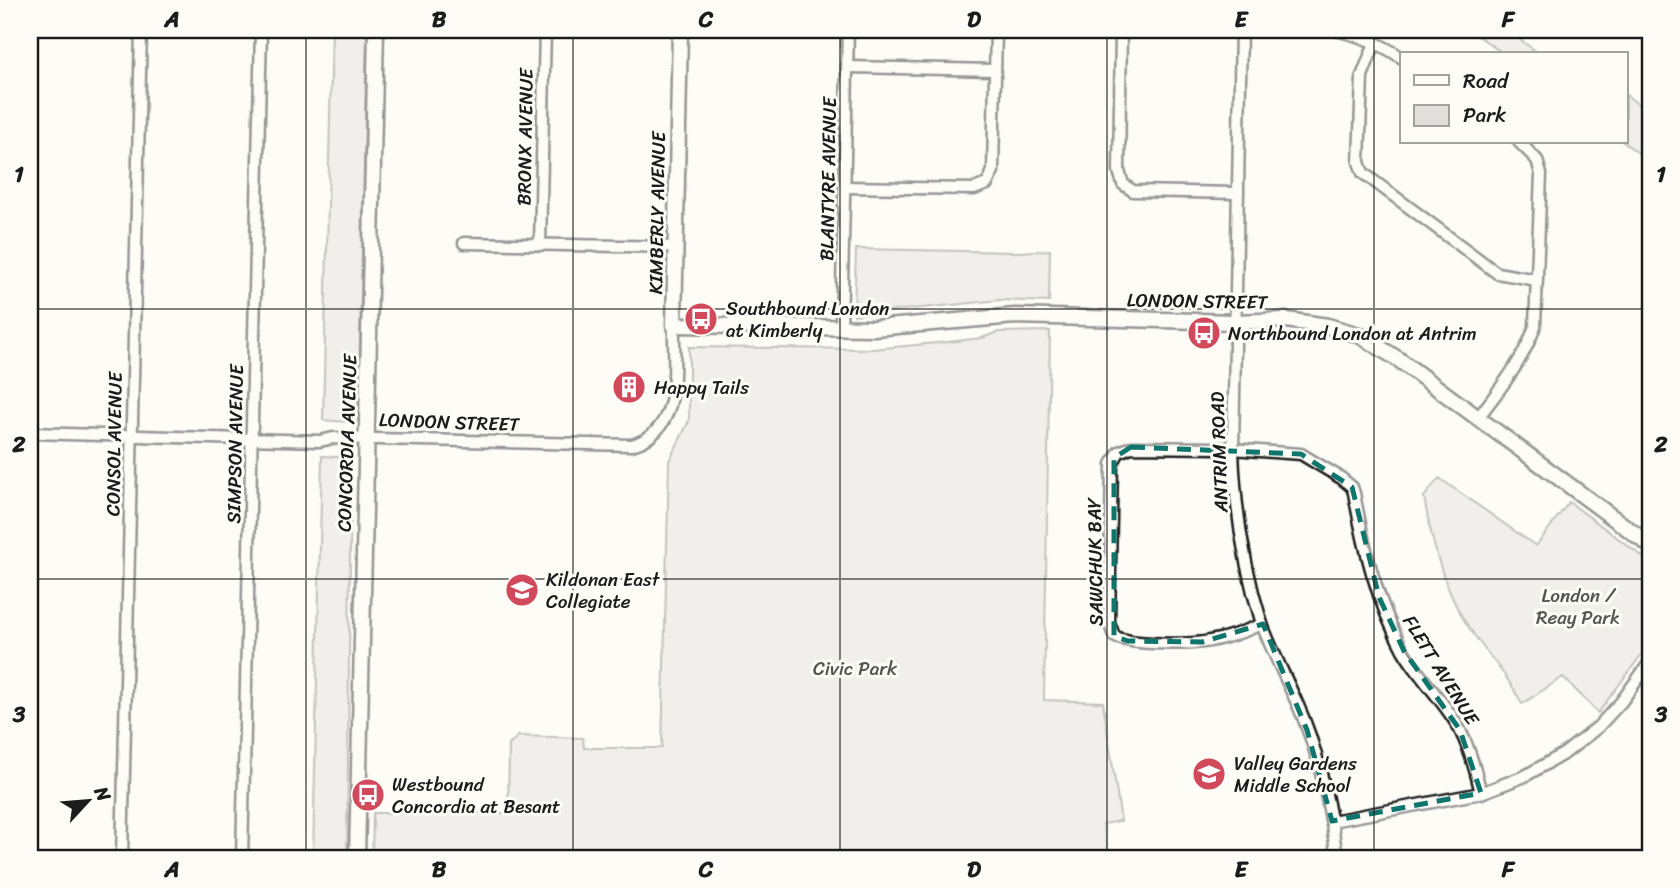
<svg xmlns="http://www.w3.org/2000/svg" width="1680" height="888" viewBox="0 0 1680 888" font-family="Sriracha,sans-serif">
<style>
.green{fill:#e0dfdb;stroke:#7e7e7c;stroke-width:2}
.lines{fill:none;stroke-linecap:round;stroke-linejoin:round}
.street-casing{stroke:#1c1c1c;stroke-width:15}
.secondary-casing{stroke:#1c1c1c;stroke-width:19}
.street{stroke:#fdfcf7;stroke-width:10}
.secondary{stroke:#fdfcf7;stroke-width:14}
.marked{fill:none;stroke:#0f766e;stroke-width:5;stroke-dasharray:14 9;stroke-linejoin:round}
.grid{fill:none;stroke:#1c1c1c;stroke-width:2;stroke-opacity:0.55}
.labels{text-anchor:middle;dominant-baseline:central;stroke-width:6;stroke-linejoin:round;paint-order:stroke}
.street-label{font-size:19px;fill:#1c1c1c;stroke:#fdfcf7}
.poi-label{font-size:19px;fill:#1c1c1c;stroke:#fdfcf7;text-anchor:start}
.park-label{font-size:19px;fill:#575655;stroke:#fdfcf7}
.neatline{fill:none;stroke:#1c1c1c;stroke-width:2.5}
.grid-label{font-size:23px;text-anchor:middle;font-weight:bold;fill:#1c1c1c}
</style>
<rect width="100%" height="100%" fill="#fdfcf7"/>
<filter id="ink" filterUnits="userSpaceOnUse"><feTurbulence type="fractalNoise" baseFrequency=".0143" numOctaves="2"/><feDisplacementMap in="SourceGraphic" scale="14" xChannelSelector="R" yChannelSelector="G"/><feConvolveMatrix kernelMatrix="1 2 1 2 8 2 1 2 1" color-interpolation-filters="sRGB"/></filter>
<g filter="url(#ink)">
<!-- green -->
<g class="green">
<path d="M 332,30 L 367,30 L 358,423 L 323,420 Z"/>
<path d="M 1470,30 L 1506,30 L 1540,54 L 1504,54 Z"/>
<path d="M 1626,95 L 1650,113 L 1650,161 L 1623,142 L 1626,142 Z"/>
<path d="M 856,249 L 1019,252 L 1050,250 L 1049,302 L 1000,300 L 854,315 Z"/>
<path d="M 1050,331 L 1044,700 L 1103,702 L 1121,821 L 1103,824 L 1110,858 L 372,858 L 373,813 L 508,813 L 509,745 L 518,736 L 583,738 L 584,748 L 662,748 L 669,461 L 689,421 L 689,347 L 873,349 L 948,342 L 982,338 L 998,332 Z"/>
<path d="M 322,456 L 351,458 L 347,858 L 313,858 Z"/>
<path d="M 1439,478 L 1536,546 L 1569,502 L 1650,562 L 1650,643 L 1598,713 L 1563,677 L 1522,704 C 1507,673 1482,649 1464,620 C 1442,584 1431,539 1424,497 Z"/>
<path d="M 1321,851 L 1321,858 L 1271,858 Z"/>
</g>
<g class="lines">
<defs>
<g id="street">
<path d="M 1121,30 L 1119,171 L 1123,184 L 1133,191 L 1238,193"/>
<path d="M 1241,30 L 1233,450 C 1235,509 1244,567 1262,624 C 1272,651 1285,676 1297,703 C 1319,751 1330,806 1337,858"/>
<path d="M 1335,30 C 1358,35 1382,44 1402,58"/>
<path d="M 1375,43 L 1362,76 L 1359,162 L 1363,173 L 1497,273 L 1537,280"/>
<path d="M 848,67 L 995,70"/>
<path d="M 845,187 L 974,189 L 987,184 L 993,171 L 996,30"/>
<path d="M 464,243 L 675,247"/>
<path d="M 540,245 L 545,30"/>
<path d="M 841,329 L 848,30"/>
<path d="M 1478,418 C 1500,388 1523,362 1535,326 L 1541,174 L 1537,160 L 1519,142"/>
<path d="M 30,433 L 320,441 L 333,438 L 632,445 C 684,430 673,367 674,325"/>
<path d="M 1262,624 C 1246,631 1228,638 1210,641 C 1192,645 1129,645 1114,636 L 1109,622 L 1112,464 L 1119,452 L 1131,447 L 1218,448 L 1301,454 L 1341,478 L 1352,487 L 1354,493 C 1364,548 1376,600 1403,650 C 1418,676 1440,697 1456,723 C 1469,745 1475,769 1481,793"/>
<path d="M 1332,821 L 1481,793 L 1525,776 L 1565,753 L 1598,727 L 1621,702 L 1650,662"/>
<path d="M 122,858 L 141,30"/>
<path d="M 242,858 L 261,30"/>
</g>
<g id="secondary">
<path d="M 680,30 L 674,325 L 874,328 L 1015,316 L 1235,322 L 1286,320 L 1328,326 L 1359,335 L 1398,359 L 1650,545"/>
<path d="M 357,858 L 376,30"/>
</g>
</defs>
<!-- street casing -->
<use href="#street" class="street-casing"/>
<!-- secondary casing -->
<use href="#secondary" class="secondary-casing"/>
<!-- street -->
<use href="#street" class="street"/>
<!-- secondary -->
<use href="#secondary" class="secondary"/>
</g>
</g>
<!-- marked area -->
<path d="M0 0H1680V888H0ZM 1131,447 L 1301,454 L 1352,487 L 1379,597 L 1404,651 L 1460,730 L 1481,793 L 1332,821 L 1307,730 L 1263,624 L 1202,642 L 1128,641 L 1114,636 L 1114,458 Z" fill="#fdfcf7" fill-opacity=".55" fill-rule="evenodd"/>
<path class="marked" d="M 1131,447 L 1301,454 L 1352,487 L 1379,597 L 1404,651 L 1460,730 L 1481,793 L 1332,821 L 1307,730 L 1263,624 L 1202,642 L 1128,641 L 1114,636 L 1114,458 Z"/>
<!-- grid -->
<path class="grid" d="M 306,30 L 306,858M 573,30 L 573,858M 840,30 L 840,858M 1107,30 L 1107,858M 1374,30 L 1374,858M 30,309 L 1650,309M 30,579 L 1650,579"/>
<!-- icons -->
<defs>
<symbol id="bus-disc" viewBox="-11 -11 22 22"><circle r="9.5" fill="#d1495b" stroke="#fdfcf7"/><path d="M-5-6H5V4H4V6H2V4H-2V6H-4V4H-5ZM-3.5-4V0h7V-4ZM-3.5 1.2v1.5H-2V1.2ZM2 1.2v1.5H3.5V1.2Z" fill="#fff"/></symbol>
<symbol id="building-disc" viewBox="-11 -11 22 22"><circle r="9.5" fill="#d1495b" stroke="#fdfcf7"/><path d="M-4-6H4V6H1V3H-1V6H-4ZM-2.5-4.3h1.7v1.8h-1.7ZM.8-4.3h1.7v1.8H.8ZM-2.5-1h1.7V.8h-1.7ZM.8-1h1.7V.8H.8Z" fill="#fff"/></symbol>
<symbol id="school-disc" viewBox="-11 -11 22 22"><circle r="9.5" fill="#d1495b" stroke="#fdfcf7"/><path d="M0-5L7-2L0 1L-7-2ZM-4 1L0 2.5L4 1V4Q0 6-4 4Z" fill="#fff"/></symbol>
</defs>
<g fill-rule="evenodd">
<use href="#bus-disc" x="682" y="300" width="38" height="38"/>
<use href="#bus-disc" x="1185" y="314" width="38" height="38"/>
<use href="#building-disc" x="610" y="368" width="38" height="38"/>
<use href="#school-disc" x="503" y="571" width="38" height="38"/>
<use href="#school-disc" x="1190" y="755" width="38" height="38"/>
<use href="#bus-disc" x="349" y="776" width="38" height="38"/>
</g>
<g class="labels">
<!-- street labels -->
<g class="street-label">
<text transform="translate(525 137) rotate(-89)">BRONX AVENUE</text>
<text transform="translate(828 179) rotate(-89)">BLANTYRE AVENUE</text>
<text transform="translate(657 213) rotate(-89)">KIMBERLY AVENUE</text>
<text transform="translate(1197 301) rotate(1)">LONDON STREET</text>
<text transform="translate(449 422) rotate(2)">LONDON STREET</text>
<text transform="translate(347 443) rotate(-88)">CONCORDIA AVENUE</text>
<text transform="translate(114 444) rotate(-89)">CONSOL AVENUE</text>
<text transform="translate(235 444) rotate(-89)">SIMPSON AVENUE</text>
<text transform="translate(1219 452) rotate(-92)">ANTRIM ROAD</text>
<text transform="translate(1095 562) rotate(-91)">SAWCHUK BAY</text>
<text transform="translate(1441 670) rotate(58)">FLETT AVENUE</text>
</g>
<!-- poi labels -->
<g class="poi-label">
<text x="726" y="308">Southbound London<tspan x="726" dy="22">at Kimberly</tspan></text>
<text x="1228" y="333">Northbound London at Antrim</text>
<text x="654" y="387">Happy Tails</text>
<text x="546" y="579">Kildonan East<tspan x="546" dy="22">Collegiate</tspan></text>
<text x="1234" y="763">Valley Gardens<tspan x="1234" dy="22">Middle School</tspan></text>
<text x="392" y="784">Westbound<tspan x="392" dy="22">Concordia at Besant</tspan></text>
</g>
<!-- park labels -->
<g class="park-label">
<text x="1578" y="595">London /<tspan x="1578" dy="22">Reay Park</tspan></text>
<text x="855" y="668">Civic Park</text>
</g>
</g>
<!-- margin -->
<rect width="1680" height="888" fill="none" stroke="#fdfcf7" stroke-width="77"/>
<!-- legend -->
<rect x="1400" y="52" width="228" height="91" fill="#fdfcf7" stroke="#a3a29f" stroke-width="2"/>
<rect x="1414" y="75" width="35" height="10" fill="#fdfcf7" stroke="#a3a29f" stroke-width="2"/>
<text x="1463" y="88" font-size="21" fill="#1c1c1c">Road</text>
<rect x="1414" y="105" width="35" height="21" fill="#e0dfdb" stroke="#a3a29f" stroke-width="2"/>
<text x="1463" y="122" font-size="21" fill="#1c1c1c">Park</text>
<!-- north arrow -->
<g transform="translate(88 801) rotate(64)" stroke="#fdfcf7" stroke-width="5" paint-order="stroke">
<path d="M0-5L12 26L0 18L-12 26Z" fill="#1c1c1c"/>
<text y="-10" font-size="19" font-weight="bold" text-anchor="middle" fill="#1c1c1c">N</text>
</g>
<rect x="38" y="38" width="1604" height="812" class="neatline"/>
<g class="grid-label">
<text x="172" y="27">A</text>
<text x="439" y="27">B</text>
<text x="706" y="27">C</text>
<text x="974" y="27">D</text>
<text x="1241" y="27">E</text>
<text x="1508" y="27">F</text>
<text x="19" y="182">1</text>
<text x="1661" y="182">1</text>
<text x="19" y="452">2</text>
<text x="1661" y="452">2</text>
<text x="19" y="722">3</text>
<text x="1661" y="722">3</text>
<text x="172" y="877">A</text>
<text x="439" y="877">B</text>
<text x="706" y="877">C</text>
<text x="974" y="877">D</text>
<text x="1241" y="877">E</text>
<text x="1508" y="877">F</text>
</g>
</svg>
